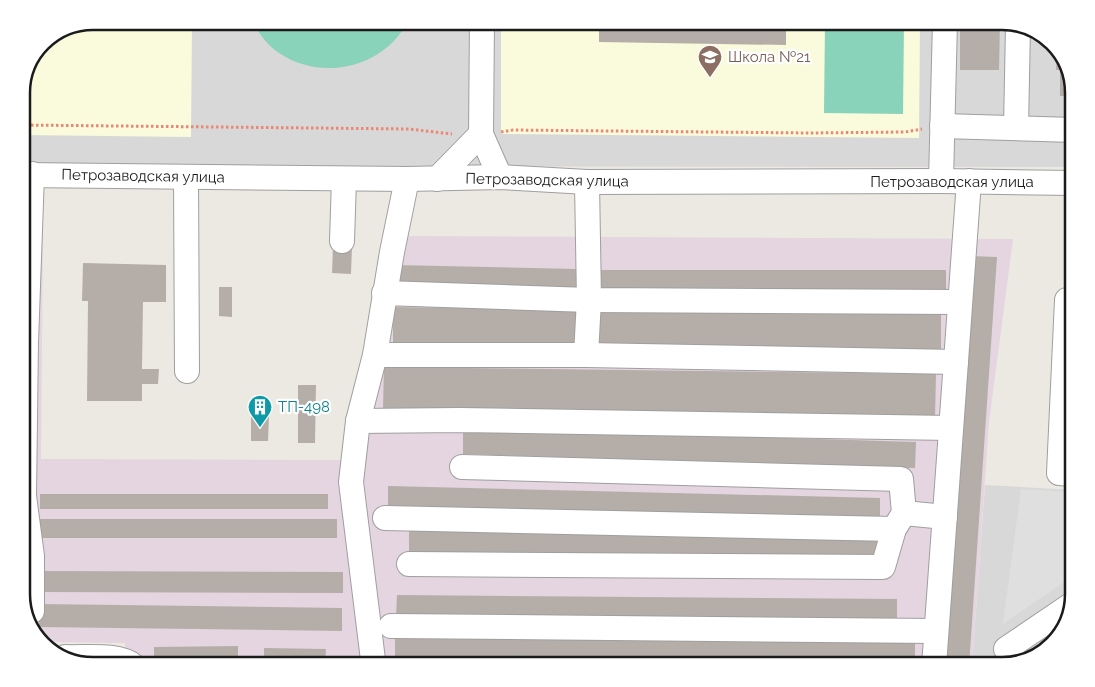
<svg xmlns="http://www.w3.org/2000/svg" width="1095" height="687" viewBox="0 0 1095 687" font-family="Raleway,sans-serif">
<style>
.residential{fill:#d9d8d8}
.industrial{fill:#e4d5e0}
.education{fill:#f9fbdc}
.pitch{fill:#88d3ba}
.parking{fill:#dfdfdf}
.building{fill:#b5aea8}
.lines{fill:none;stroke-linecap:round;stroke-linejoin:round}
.minor-casing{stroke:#9f9f9f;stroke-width:26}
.path{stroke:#e98875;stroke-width:3;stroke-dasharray:2.5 2.5;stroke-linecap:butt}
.minor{stroke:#fff;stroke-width:24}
.labels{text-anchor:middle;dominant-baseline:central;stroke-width:4.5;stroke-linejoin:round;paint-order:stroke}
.education-label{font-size:15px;fill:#785e54;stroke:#fff;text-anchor:start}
.street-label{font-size:15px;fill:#1b1b1b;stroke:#fff}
.culture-label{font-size:15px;fill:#0d838f;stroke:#fff;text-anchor:start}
.rim{fill:none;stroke:#1b1b1b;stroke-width:2.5}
</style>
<rect width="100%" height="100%" fill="#ece9e2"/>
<!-- residential -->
<g class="residential">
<path d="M 93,21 L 1002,21 L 1042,33 L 1064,57 L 1074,88 L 1074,167 L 21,166 L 21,88 L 42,42 Z"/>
<path d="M 985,485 L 1074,490 L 1074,595 L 1062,634 L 1038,656 L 1003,666 L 972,666 Z"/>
</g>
<!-- industrial -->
<path class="industrial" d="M 21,223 L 43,224 L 41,459 L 343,460 L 389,236 L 1013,239 L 989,422 L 972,666 L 126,666 L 125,643 L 42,642 L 31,630 L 21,599 Z"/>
<!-- education -->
<g class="education">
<path d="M 93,21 L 192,21 L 191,137 L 21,135 L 21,88 L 42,42 Z"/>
<path d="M 501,21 L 920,21 L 919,138 L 501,134 Z"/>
</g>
<!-- pitch -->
<g class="pitch">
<path d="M 252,21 L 408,21 C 384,68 322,82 279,53 C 267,45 259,33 252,21 Z"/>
<path d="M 825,21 L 904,21 L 903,114 L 824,113 Z"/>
</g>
<!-- parking -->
<path class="parking" d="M 1021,489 L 1074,492 L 1074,575 L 1003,624 Z"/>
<!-- building -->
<g class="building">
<path d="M 599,21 L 786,21 L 786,45 L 599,42 Z"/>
<path d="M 960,21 L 1000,21 L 999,70 L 960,70 Z"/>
<path d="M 1057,49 L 1064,57 L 1074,88 L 1074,96 L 1060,96 L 1060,70 L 1056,70 Z"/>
<path d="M 333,246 L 352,247 L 351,274 L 332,273 Z"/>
<path d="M 970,256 L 997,257 L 969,666 L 942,666 Z"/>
<path d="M 83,263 L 166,265 L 166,302 L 143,302 L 142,369 L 159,369 L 158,384 L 142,384 L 142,401 L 87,401 L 88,301 L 82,301 Z"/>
<path d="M 395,265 L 576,269 L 576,289 L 395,285 Z"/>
<rect x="601" y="270" width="345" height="21"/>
<path d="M 219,287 L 232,287 L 232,317 L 219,316 Z"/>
<path d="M 393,307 L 581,310 L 581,346 L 393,343 Z"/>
<path d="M 598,310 L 941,313 L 941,350 L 598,346 Z"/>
<path d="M 384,367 L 936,374 L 935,417 L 383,409 Z"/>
<path d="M 298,385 L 316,385 L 315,443 L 298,443 Z"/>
<path d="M 251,416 L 269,416 L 268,441 L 251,441 Z"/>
<path d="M 463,428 L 916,442 L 915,468 L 463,454 Z"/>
<path d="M 388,486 L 880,498 L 880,523 L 388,511 Z"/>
<rect x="40" y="494" width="288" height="15"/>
<rect x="40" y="519" width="297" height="19"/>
<path d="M 409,525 L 880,534 L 880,561 L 409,553 Z"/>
<path d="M 41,571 L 343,572 L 343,593 L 41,592 Z"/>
<path d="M 397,595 L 897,599 L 897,620 L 396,617 Z"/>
<path d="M 39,604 L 342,608 L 342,631 L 39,627 Z"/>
<path d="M 395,635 L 915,641 L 915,666 L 395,666 Z"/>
<path d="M 1057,637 L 1038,656 L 1023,660 Z"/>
<path d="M 238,646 L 238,666 L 154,666 L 154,647 Z"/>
<path d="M 264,648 L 326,649 L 325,666 L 264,666 Z"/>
</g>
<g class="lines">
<defs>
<g id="minor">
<path d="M 482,21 L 481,134 L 500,177"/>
<path d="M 942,126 L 1074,130"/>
<path d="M 1016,128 L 1018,26"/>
<path d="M 21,175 L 407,179 L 500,177 L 587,182 L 941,181 L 1074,183"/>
<path d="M 186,177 L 187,371"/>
<path d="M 437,179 L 481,134"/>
<path d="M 941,181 L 945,21"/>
<path d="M 342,241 L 344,179"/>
<path d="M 384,293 L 589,300 L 960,302"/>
<path d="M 1074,300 L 1067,300 L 1059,473 L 1074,474"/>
<path d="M 375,355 L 586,355 L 956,362"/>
<path d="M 586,355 L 589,300 L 587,182"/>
<path d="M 358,421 L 459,420 L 951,428"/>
<path d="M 904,513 L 945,517"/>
<path d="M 385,518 L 894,529"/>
<path d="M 409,564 L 883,567 L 894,529 L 904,513 L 901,479 L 462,467"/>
<path d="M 25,611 L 32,611 L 32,556 L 24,496 L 26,342 L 32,174"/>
<path d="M 391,626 L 936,631"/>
<path d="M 65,657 C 85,658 118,653 134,666"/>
<path d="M 1015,662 L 1006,649 L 1071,605"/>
<path d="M 371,666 L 373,660 L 351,482 L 358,421 L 375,355 L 392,252 L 407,179"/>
<path d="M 934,666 L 969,181"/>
</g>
</defs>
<!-- minor casing -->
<use href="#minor" class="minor-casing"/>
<!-- path -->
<g class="path">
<path d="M 21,125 L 409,129 L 452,134"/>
<path d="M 501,132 L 513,130 L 809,133 L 905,132 L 922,129"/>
</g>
<!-- minor -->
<use href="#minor" class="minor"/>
</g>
<!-- icons -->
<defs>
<symbol id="school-pin" viewBox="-11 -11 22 30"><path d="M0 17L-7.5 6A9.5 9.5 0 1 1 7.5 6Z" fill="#8d6e63" stroke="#fff"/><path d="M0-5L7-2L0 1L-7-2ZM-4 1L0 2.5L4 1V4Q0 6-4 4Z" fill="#fff"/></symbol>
<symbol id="building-pin" viewBox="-11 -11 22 30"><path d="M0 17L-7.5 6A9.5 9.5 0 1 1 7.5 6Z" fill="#0f9aa8" stroke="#fff"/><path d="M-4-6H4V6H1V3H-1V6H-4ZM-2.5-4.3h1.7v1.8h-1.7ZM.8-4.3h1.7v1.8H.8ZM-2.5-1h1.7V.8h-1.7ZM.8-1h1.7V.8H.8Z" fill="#fff"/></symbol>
</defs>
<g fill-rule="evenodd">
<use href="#school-pin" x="696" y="43" width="28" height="38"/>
<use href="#building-pin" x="246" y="393" width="28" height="38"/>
</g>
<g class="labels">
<!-- education labels -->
<g class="education-label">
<text x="728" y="57">Школа №21</text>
</g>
<!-- street labels -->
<g class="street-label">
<text transform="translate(143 176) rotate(1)">Петрозаводская улица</text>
<text transform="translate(547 180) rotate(1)">Петрозаводская улица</text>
<text x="952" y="182">Петрозаводская улица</text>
</g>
<!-- culture labels -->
<g class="culture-label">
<text x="278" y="407">ТП-498</text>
</g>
</g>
<!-- crop -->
<path d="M0 0H1095V687H0ZM93 30H1002A63 63 0 0 1 1065 93V594A63 63 0 0 1 1002 657H93A63 63 0 0 1 30 594V93A63 63 0 0 1 93 30Z" fill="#fff" fill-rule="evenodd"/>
<path class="rim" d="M93 30H1002A63 63 0 0 1 1065 93V594A63 63 0 0 1 1002 657H93A63 63 0 0 1 30 594V93A63 63 0 0 1 93 30Z"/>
</svg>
